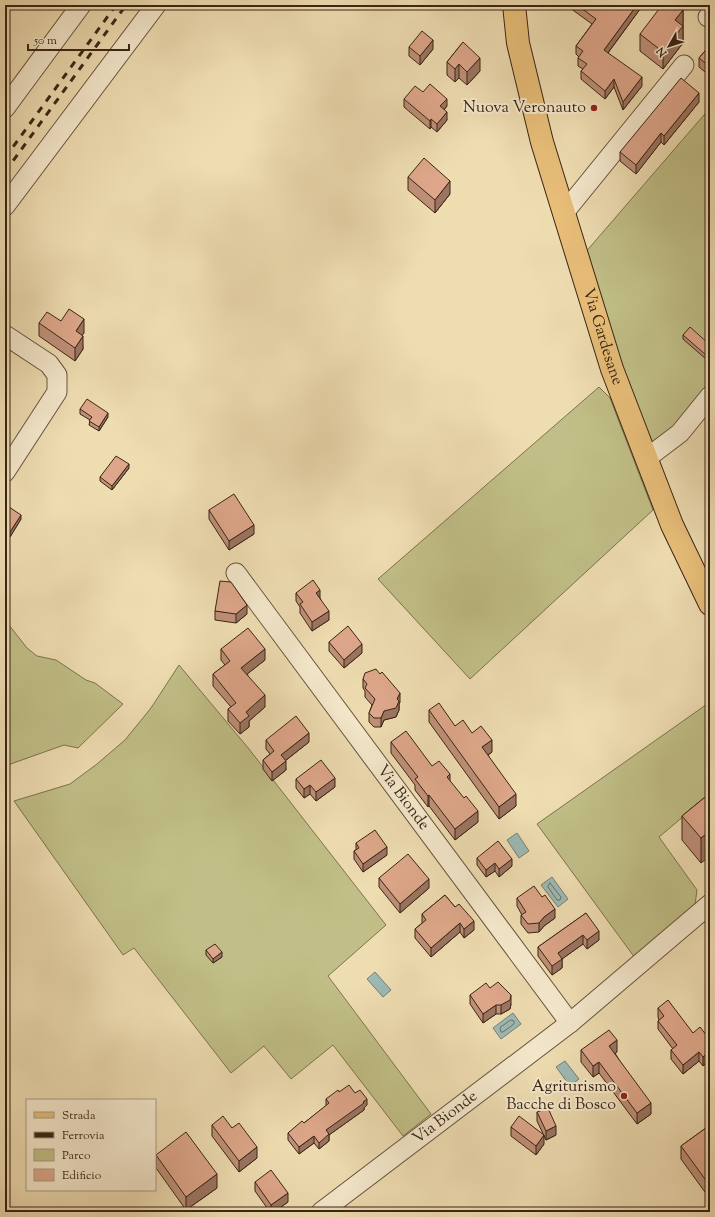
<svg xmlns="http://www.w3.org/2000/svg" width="715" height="1217" viewBox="0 0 715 1217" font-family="'Sorts Mill Goudy',serif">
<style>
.green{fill:#c1bf87;stroke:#7d724e}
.water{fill:#9dbab5;stroke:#757e75}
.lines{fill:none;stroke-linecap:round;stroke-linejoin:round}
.shore{stroke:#6b7065;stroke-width:1}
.minor-casing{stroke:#66533c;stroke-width:21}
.major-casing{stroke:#392515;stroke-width:24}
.minor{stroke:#f5e9cd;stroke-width:19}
.major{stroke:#e8be79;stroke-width:22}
.rail{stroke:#392515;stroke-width:3;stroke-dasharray:7 7;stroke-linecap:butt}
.wall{fill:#bf9078;stroke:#392515}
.shaded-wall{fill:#9b7561;stroke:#392515}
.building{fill:#dea78b;stroke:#392515}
.poi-dot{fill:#8f2418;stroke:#f5e9cd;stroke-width:1.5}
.labels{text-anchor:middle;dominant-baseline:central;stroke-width:4;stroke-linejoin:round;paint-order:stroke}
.poi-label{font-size:16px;fill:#392515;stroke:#f5e9cd;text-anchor:end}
.street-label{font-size:16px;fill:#392515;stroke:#f5e9cd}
</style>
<rect width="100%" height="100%" fill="#efddb2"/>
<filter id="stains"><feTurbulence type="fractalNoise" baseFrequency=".005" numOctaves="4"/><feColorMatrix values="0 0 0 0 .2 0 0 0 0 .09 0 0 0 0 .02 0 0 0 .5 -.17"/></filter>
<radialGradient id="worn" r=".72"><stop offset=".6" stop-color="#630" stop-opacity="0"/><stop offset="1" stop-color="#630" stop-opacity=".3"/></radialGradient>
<!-- green -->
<g class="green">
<path d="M 710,108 L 710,388 L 655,456 L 640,422 L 584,254 Z"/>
<path d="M 599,387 L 610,398 L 653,510 L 470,679 L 378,579 Z"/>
<path d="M 5,620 L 27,648 L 37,656 L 56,660 L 86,680 L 95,683 L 123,704 L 78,748 L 64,745 L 5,766 Z"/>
<path d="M 179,665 L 249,749 L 386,925 L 328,976 L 431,1114 L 403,1136 L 333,1045 L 291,1079 L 264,1046 L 231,1073 L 134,948 L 123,955 L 14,801 L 70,784 L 97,764 L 125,740 L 151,708 Z"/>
<path d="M 710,702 L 710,794 L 659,837 L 697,890 L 694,912 L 635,958 L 537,824 Z"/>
</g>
<!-- water -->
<g class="water">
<path d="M 517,833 L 529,851 L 519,858 L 507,840 Z"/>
<path d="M 552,877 L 568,899 L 558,907 L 541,885 Z"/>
<path d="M 375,972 L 391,990 L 383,997 L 367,979 Z"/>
<path d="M 513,1013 L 521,1024 L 501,1039 L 493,1028 Z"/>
<path d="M 565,1061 L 579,1079 L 570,1086 L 556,1067 Z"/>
</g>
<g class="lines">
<!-- shore -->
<g class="shore">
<path d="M 550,883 L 561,897 L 560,900 L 557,900 L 548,887 Z"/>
<path d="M 511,1020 L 514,1021 L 514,1024 L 503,1032 L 501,1032 L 500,1028 Z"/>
</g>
<defs>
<g id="minor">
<path d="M 708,17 L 710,15"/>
<path d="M 5,108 L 81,5"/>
<path d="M 5,206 L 156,5"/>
<path d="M 563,214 L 684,65"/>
<path d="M 5,335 L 49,364 L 57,375 L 57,392 L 5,472"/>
<path d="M 647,458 L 680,433 L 710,396"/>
<path id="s1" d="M 236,573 L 570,1023"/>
<path id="s2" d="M 321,1212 L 570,1023 L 710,904"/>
</g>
<g id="major">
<path id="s3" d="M 514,5 L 518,43 L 542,142 L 612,369 L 672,525 L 710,604"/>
</g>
</defs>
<!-- minor casing -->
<use href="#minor" class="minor-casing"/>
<!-- major casing -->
<use href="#major" class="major-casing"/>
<!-- minor -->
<use href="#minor" class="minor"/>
<!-- major -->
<use href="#major" class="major"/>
<!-- rail -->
<g class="rail">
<path d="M 5,158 L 116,5"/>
<path d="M 5,172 L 126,5"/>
</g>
</g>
<!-- wall -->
<g class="wall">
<path d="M 570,5 L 643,5 L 608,53 L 642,86 L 623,110 L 614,87 L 605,99 L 581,79 L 581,71 L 583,69 L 578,66 L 578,58 L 579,57 L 576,54 L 576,46 L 592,24 L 570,8 Z"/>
<path d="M 683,10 L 683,43 L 663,69 L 640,51 L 640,34 Z"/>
<path d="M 463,42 L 480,71 L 467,85 L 459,78 L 455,82 L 447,75 L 447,62 Z"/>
<path d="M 710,45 L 710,76 L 699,67 L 699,58 Z"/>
<path d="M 409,47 L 433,49 L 420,65 L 409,56 Z"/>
<path d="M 404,99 L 447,106 L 444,110 L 447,120 L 437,132 L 431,127 L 430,129 L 404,107 Z"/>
<path d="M 699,102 L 664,145 L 661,142 L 636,174 L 620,161 L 620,152 Z"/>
<path d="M 408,177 L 450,194 L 435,213 L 408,190 Z"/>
<path d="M 61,321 L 84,333 L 82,335 L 83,349 L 75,361 L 39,336 L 39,323 Z"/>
<path d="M 683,335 L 710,345 L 710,355 L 706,359 L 683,339 Z"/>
<path d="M 80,409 L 108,417 L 99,431 L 89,425 L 90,420 L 80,414 Z"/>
<path d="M 129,468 L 112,490 L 100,481 L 100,477 Z"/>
<path d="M 5,506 L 21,519 L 10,537 L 5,534 Z"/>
<path d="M 209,510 L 254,534 L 229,550 L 209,519 Z"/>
<path d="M 296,593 L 320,598 L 329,620 L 312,631 L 300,613 L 300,607 L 296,601 Z"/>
<path d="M 215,611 L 247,614 L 236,623 L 215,620 Z"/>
<path d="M 329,642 L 362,653 L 344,668 L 329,651 Z"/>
<path d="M 221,649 L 265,660 L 247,674 L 265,707 L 249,721 L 249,727 L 240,734 L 228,721 L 228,709 L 231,707 L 213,686 L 213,674 L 225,665 L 221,660 Z"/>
<path d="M 363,679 L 400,702 L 399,704 L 399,710 L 396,717 L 384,720 L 381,727 L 374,727 L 369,722 L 369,713 L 372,705 L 365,697 L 365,691 L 363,688 Z"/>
<path d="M 429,710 L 455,726 L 472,733 L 492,752 L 488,755 L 516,806 L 499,819 L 429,722 Z"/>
<path d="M 266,740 L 309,742 L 285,761 L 286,770 L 272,781 L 263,769 L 263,760 L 270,754 L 266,749 Z"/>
<path d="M 391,742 L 432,766 L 450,782 L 478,822 L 455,840 L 429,806 L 428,807 L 415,790 L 415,785 L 391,753 Z"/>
<path d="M 296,779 L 335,787 L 316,801 L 310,794 L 304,798 L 296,788 Z"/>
<path d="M 710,793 L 701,863 L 682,840 L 682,816 Z"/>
<path d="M 356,843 L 387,855 L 363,872 L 354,859 L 354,851 L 356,850 Z"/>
<path d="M 477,858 L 512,866 L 499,877 L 495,871 L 486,877 L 477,865 Z"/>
<path d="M 379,878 L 429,888 L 400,913 L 379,887 Z"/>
<path d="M 445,895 L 474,930 L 464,938 L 460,932 L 431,957 L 415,938 L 415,929 L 422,923 L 422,914 Z"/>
<path d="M 542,897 L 555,918 L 544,926 L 539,932 L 528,933 L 521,924 L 521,915 L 522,915 L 517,906 L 517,898 Z"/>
<path d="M 586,913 L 599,940 L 587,949 L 583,944 L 562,959 L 562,968 L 552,975 L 538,956 L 538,947 Z"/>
<path d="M 206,950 L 222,957 L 213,963 L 206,955 Z"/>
<path d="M 490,988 L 511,1004 L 510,1009 L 501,1014 L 496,1014 L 483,1023 L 470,1004 L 470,995 Z"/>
<path d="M 658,1008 L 693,1033 L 710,1040 L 710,1060 L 703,1066 L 699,1061 L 683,1074 L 671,1059 L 671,1050 L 673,1049 L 658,1029 L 658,1021 L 659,1020 L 658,1017 Z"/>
<path d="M 581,1050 L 617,1052 L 615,1053 L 651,1114 L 637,1124 L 599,1073 L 593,1077 L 581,1062 Z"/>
<path d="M 339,1092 L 355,1093 L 367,1105 L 364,1108 L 364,1110 L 329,1135 L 329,1141 L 319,1149 L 314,1143 L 299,1154 L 288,1140 L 288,1133 L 304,1123 L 326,1106 L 326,1099 Z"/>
<path d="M 537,1112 L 556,1135 L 546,1140 L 537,1121 Z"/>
<path d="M 212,1125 L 232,1128 L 257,1158 L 239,1172 L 212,1136 Z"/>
<path d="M 710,1125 L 710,1199 L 681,1159 L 681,1146 Z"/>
<path d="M 511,1127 L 544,1144 L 536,1155 L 511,1136 Z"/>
<path d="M 156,1155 L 217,1188 L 186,1210 L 156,1168 Z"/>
<path d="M 255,1182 L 288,1202 L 274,1212 L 270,1212 L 255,1191 Z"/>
</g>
<!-- shaded-wall -->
<g class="shaded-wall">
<path d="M 637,5 L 643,5 L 604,58 L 604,50 Z"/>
<path d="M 683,10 L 683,43 L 663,69 L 663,52 L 675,20 Z"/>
<path d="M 433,40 L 433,49 L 420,65 L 420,56 Z"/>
<path d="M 480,58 L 480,71 L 467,85 L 467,72 Z"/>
<path d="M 459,64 L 459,78 L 455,82 L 455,69 Z"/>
<path d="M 642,77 L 642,86 L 623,110 L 623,102 Z"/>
<path d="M 614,79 L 614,87 L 605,99 L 605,91 Z"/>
<path d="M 699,93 L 699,102 L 664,145 L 664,136 Z"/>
<path d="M 447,99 L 447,106 L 440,114 L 440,106 Z"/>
<path d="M 447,112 L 447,120 L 437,132 L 437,124 Z"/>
<path d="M 431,119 L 431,127 L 430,129 L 430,121 Z"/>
<path d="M 661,133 L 661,142 L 636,174 L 636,165 Z"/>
<path d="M 450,181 L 450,194 L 435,213 L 435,200 Z"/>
<path d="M 8,284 L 8,293 L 5,297 L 5,288 Z"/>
<path d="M 84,319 L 84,333 L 76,344 L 76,331 Z"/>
<path d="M 83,336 L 83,349 L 75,361 L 75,348 Z"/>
<path d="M 710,350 L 710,355 L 706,359 L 706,355 Z"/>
<path d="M 108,413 L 108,417 L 99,431 L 99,427 Z"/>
<path d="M 129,464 L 129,468 L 112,490 L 112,486 Z"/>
<path d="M 21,515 L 21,519 L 10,537 L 10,532 Z"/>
<path d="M 254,525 L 254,534 L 229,550 L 229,541 Z"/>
<path d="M 320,590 L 320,599 L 316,593 Z"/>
<path d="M 247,605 L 247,614 L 236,623 L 236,614 Z"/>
<path d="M 329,611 L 329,620 L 312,631 L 312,622 Z"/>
<path d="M 362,644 L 362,653 L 344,668 L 344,660 Z"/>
<path d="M 265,649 L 265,660 L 241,679 L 241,668 Z"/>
<path d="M 400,693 L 400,702 L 399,704 L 399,710 L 396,717 L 384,720 L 381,727 L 381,718 L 384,711 L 397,699 Z"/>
<path d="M 265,695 L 265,707 L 249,721 L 249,727 L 240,734 L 240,723 L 246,712 Z"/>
<path d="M 309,733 L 309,742 L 281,764 L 281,755 Z"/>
<path d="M 492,740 L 492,752 L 482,759 L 482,747 Z"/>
<path d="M 286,761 L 286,770 L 272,781 L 272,772 Z"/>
<path d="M 450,774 L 450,786 L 447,777 Z"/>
<path d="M 335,778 L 335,787 L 316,801 L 316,792 Z"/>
<path d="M 310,785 L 310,794 L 304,798 L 304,789 Z"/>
<path d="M 516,794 L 516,806 L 499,819 L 499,807 Z"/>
<path d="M 429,795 L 429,806 L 428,807 L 428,796 Z"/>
<path d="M 478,811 L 478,822 L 455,840 L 455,829 Z"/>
<path d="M 710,831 L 710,856 L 701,863 L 701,838 Z"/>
<path d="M 387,847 L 387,855 L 363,872 L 363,864 Z"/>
<path d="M 512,859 L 512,866 L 499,877 L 499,869 Z"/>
<path d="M 495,863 L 495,871 L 486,877 L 486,870 Z"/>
<path d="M 429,879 L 429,888 L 400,913 L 400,904 Z"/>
<path d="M 555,909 L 555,918 L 544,926 L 539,932 L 539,923 L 544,917 Z"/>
<path d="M 474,921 L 474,930 L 464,938 L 464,929 Z"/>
<path d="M 460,923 L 460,932 L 431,957 L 431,948 Z"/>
<path d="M 599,931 L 599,940 L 587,949 L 587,940 Z"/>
<path d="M 583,935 L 583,944 L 562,959 L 562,968 L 552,975 L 552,966 L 558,953 Z"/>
<path d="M 222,952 L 222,957 L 213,963 L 213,959 Z"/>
<path d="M 511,995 L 511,1004 L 510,1009 L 501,1014 L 501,1005 Z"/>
<path d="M 496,1005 L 496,1014 L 483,1023 L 483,1014 Z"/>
<path d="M 617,1040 L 617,1052 L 609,1058 L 609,1046 Z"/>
<path d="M 710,1051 L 710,1060 L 703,1066 L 703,1057 Z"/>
<path d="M 699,1052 L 699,1061 L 683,1074 L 683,1065 Z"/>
<path d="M 599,1062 L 599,1073 L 593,1077 L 593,1066 Z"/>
<path d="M 367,1099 L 367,1105 L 364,1108 L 364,1110 L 329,1135 L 329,1141 L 319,1149 L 319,1143 L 326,1130 Z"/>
<path d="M 651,1103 L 651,1114 L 637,1124 L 637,1113 Z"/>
<path d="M 556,1126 L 556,1135 L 546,1140 L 546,1131 Z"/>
<path d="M 544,1135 L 544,1144 L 536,1155 L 536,1146 Z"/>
<path d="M 314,1136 L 314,1143 L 299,1154 L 299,1147 Z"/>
<path d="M 257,1147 L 257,1158 L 239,1172 L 239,1161 Z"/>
<path d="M 217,1174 L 217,1188 L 186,1210 L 186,1197 Z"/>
<path d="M 288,1193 L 288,1202 L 274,1212 L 271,1212 L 271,1205 Z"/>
</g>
<!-- building -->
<g class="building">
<path d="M 577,5 L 637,5 L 604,50 L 642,77 L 623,102 L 614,79 L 605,91 L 581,71 L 587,64 L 578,58 L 583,51 L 576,46 L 596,19 Z"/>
<path d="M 662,5 L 677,5 L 683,10 L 675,20 L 683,26 L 663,52 L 640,34 Z"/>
<path d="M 422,31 L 433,40 L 420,56 L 409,47 Z"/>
<path d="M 463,42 L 480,58 L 467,72 L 459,64 L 455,69 L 447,62 Z"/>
<path d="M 710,45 L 710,67 L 699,58 Z"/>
<path d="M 681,78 L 699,93 L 664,136 L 661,133 L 636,165 L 620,152 Z"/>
<path d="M 430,84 L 447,99 L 440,106 L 447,112 L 437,124 L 431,119 L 430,121 L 404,99 L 415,86 L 423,92 Z"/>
<path d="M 424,158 L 450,181 L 435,200 L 408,177 Z"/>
<path d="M 5,283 L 8,284 L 5,288 Z"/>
<path d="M 69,309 L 84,319 L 76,331 L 83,336 L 75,348 L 39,323 L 47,312 L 61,321 Z"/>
<path d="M 690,327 L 710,345 L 710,350 L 706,355 L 683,335 Z"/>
<path d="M 87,399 L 108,413 L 99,427 L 89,421 L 92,417 L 80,409 Z"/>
<path d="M 116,456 L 129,464 L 112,486 L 100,477 Z"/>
<path d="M 234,494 L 254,525 L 229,541 L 209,510 Z"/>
<path d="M 6,505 L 21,515 L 10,532 L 5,529 L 5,506 Z"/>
<path d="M 313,580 L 320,590 L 316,593 L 329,611 L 312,622 L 300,604 L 303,602 L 296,593 Z"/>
<path d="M 220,581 L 231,582 L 247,605 L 236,614 L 215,611 Z"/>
<path d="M 348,626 L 362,644 L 344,660 L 329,642 Z"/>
<path d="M 248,628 L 265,649 L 241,668 L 265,695 L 246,712 L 249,716 L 240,723 L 228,709 L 236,703 L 213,674 L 230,661 L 221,649 Z"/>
<path d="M 376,669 L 380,674 L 382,672 L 400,693 L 397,699 L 399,701 L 396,708 L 384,711 L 381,718 L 374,718 L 369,713 L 375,699 L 365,688 L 367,684 L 363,679 L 365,673 Z"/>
<path d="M 439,703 L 455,726 L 463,720 L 472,733 L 481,726 L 492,740 L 482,747 L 516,794 L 499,807 L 429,710 Z"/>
<path d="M 296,716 L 309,733 L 281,755 L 286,761 L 272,772 L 263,760 L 274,751 L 266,740 Z"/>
<path d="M 406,731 L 432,766 L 439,761 L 450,774 L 447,777 L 464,798 L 466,796 L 478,811 L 455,829 L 429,795 L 428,796 L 415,779 L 418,777 L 391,742 Z"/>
<path d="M 321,760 L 335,778 L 316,792 L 310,785 L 304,789 L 296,779 Z"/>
<path d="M 710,793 L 710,831 L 701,838 L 682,816 Z"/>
<path d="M 375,830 L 387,847 L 363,864 L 354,851 L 359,848 L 356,843 Z"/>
<path d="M 498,841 L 512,859 L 499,869 L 495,863 L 486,870 L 477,858 Z"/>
<path d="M 408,854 L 429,879 L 400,904 L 379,878 Z"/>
<path d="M 534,886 L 542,897 L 545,895 L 555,909 L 544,917 L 539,923 L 528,924 L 521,915 L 526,912 L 517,898 Z"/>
<path d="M 445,895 L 455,907 L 459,904 L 474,921 L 464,929 L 460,923 L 431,948 L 415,929 L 426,920 L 422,914 Z"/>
<path d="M 586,913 L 599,931 L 587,940 L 583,935 L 558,953 L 562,959 L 552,966 L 538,947 Z"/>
<path d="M 215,944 L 222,952 L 213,959 L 206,950 Z"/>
<path d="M 498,982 L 511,995 L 510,1000 L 501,1005 L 496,1005 L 483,1014 L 470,995 L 486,983 L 490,988 Z"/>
<path d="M 668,1000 L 693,1033 L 700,1027 L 710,1040 L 710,1051 L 703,1057 L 699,1052 L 683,1065 L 671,1050 L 677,1045 L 658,1021 L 664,1016 L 658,1008 Z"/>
<path d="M 609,1030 L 617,1040 L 609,1046 L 651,1103 L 637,1113 L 599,1062 L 593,1066 L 581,1050 Z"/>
<path d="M 349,1085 L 355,1093 L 360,1090 L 367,1099 L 363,1102 L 364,1103 L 326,1130 L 329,1134 L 319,1143 L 314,1136 L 299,1147 L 288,1133 L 302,1121 L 304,1123 L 329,1103 L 326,1099 L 338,1090 L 339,1092 Z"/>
<path d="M 548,1108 L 556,1126 L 546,1131 L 537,1112 Z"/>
<path d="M 223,1116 L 232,1128 L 239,1123 L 257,1147 L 239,1161 L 212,1125 Z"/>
<path d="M 519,1116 L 544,1135 L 536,1146 L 511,1127 Z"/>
<path d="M 710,1125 L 710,1186 L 681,1146 Z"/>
<path d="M 186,1132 L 217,1174 L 186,1197 L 156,1155 Z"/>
<path d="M 271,1170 L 288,1193 L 271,1205 L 255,1182 Z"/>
</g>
<!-- markers -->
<g class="poi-dot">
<circle cx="594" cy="108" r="4"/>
<circle cx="624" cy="1096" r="4"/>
</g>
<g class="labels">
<!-- poi labels -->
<g class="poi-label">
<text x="586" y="108">Nuova Veronauto</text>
<text x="616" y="1087">Agriturismo<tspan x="616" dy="18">Bacche di Bosco</tspan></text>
</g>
<!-- street labels -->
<g class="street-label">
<text stroke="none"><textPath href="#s3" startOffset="344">Via Gardesane</textPath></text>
<text stroke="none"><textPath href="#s1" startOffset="280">Via Bionde</textPath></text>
<text stroke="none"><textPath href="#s2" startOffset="156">Via Bionde</textPath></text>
</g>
</g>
<!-- margin -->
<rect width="715" height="1217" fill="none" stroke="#efddb2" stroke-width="20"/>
<rect x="6" y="6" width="703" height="1205" fill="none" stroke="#392515" stroke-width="2"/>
<rect x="10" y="10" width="695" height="1197" fill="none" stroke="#392515"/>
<!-- legend -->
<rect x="26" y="1099" width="130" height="92" fill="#f5e9cd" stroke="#aa9b83"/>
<rect x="34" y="1112" width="20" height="6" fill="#e8be79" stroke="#aa9b83"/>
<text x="62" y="1119" font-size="12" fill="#392515">Strada</text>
<rect x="34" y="1132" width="20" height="6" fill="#392515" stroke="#aa9b83"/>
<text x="62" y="1139" font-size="12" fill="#392515">Ferrovia</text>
<rect x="34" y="1149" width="20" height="12" fill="#c1bf87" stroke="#aa9b83"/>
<text x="62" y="1159" font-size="12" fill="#392515">Parco</text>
<rect x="34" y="1169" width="20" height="12" fill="#dea78b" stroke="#aa9b83"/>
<text x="62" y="1179" font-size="12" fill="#392515">Edificio</text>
<!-- north arrow -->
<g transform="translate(669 46) rotate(231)" stroke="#f5e9cd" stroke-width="3" paint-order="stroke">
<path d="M0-3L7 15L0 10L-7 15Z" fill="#392515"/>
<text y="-6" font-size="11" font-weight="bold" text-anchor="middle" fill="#392515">N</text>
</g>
<!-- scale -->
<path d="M28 44v6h101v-6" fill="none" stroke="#392515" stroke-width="2"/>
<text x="34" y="44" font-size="12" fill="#392515" stroke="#f5e9cd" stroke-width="3" paint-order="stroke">50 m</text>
<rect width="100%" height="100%" filter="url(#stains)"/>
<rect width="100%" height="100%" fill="url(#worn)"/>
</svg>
